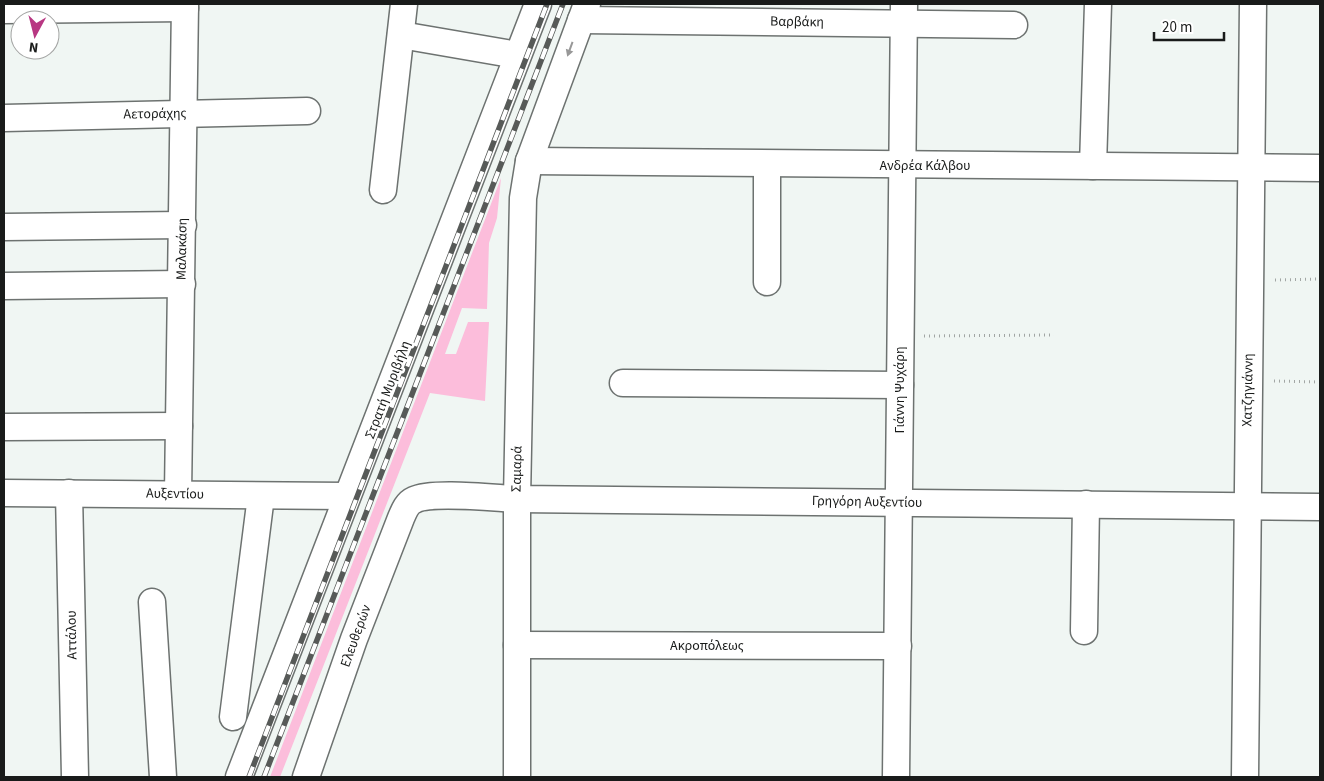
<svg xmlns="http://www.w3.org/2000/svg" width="1324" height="781" viewBox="0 0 1324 781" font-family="'Source Sans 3',sans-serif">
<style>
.green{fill:#fcbddb}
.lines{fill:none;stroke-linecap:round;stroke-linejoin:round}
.minor-casing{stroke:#6d7270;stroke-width:29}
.path{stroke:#a2a6a4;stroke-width:3;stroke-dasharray:1 4;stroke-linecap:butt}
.minor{stroke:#fff;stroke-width:26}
.rail-casing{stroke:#575a58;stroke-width:5.5}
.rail{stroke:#fff;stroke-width:4;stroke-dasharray:11;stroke-linecap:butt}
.oneway{fill:#989898}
.labels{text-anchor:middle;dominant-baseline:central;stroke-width:5;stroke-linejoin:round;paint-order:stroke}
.street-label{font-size:14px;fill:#191b1a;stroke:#fff}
</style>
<rect width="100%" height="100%" fill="#f0f6f3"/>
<!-- green -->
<path class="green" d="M 501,178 L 497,218 L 489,243 L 487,309 L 462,308 L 445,354 L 456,354 L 468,322 L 489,322 L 485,401 L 430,393 L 280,777 L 270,777 Z"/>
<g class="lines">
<defs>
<g id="minor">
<path d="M 4,10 L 185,8"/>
<path d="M 581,20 L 1014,25"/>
<path d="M 401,35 L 517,55"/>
<path d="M 4,118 L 307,111"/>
<path d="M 529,161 L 1320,168"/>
<path d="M 767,165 L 767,282"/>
<path d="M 1093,166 L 1098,4"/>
<path d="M 383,190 L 404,4"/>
<path d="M 4,227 L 183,225"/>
<path d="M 4,286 L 182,284"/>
<path d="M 623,383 L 900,385"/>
<path d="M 4,427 L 179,426"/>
<path d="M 4,493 L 347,496"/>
<path d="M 69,493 L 75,777"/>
<path d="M 178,494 L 185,4"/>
<path d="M 152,602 L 163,777"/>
<path d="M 1084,631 L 1086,504"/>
<path d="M 517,645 L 898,646"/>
<path d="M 233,717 L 261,496"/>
<path d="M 239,777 L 538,4"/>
<path d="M 306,777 L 354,639 L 401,518 C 404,511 407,503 414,500 C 432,491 494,498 517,499 L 1320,507"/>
<path d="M 517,777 L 517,499 L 523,198 L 529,161 L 587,4"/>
<path d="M 896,777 L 904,4"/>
<path d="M 1245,777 L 1253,4"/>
</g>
</defs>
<!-- minor casing -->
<use href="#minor" class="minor-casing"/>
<!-- path -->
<g class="path">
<path d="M 1275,280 L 1320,279"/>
<path d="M 924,336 L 1054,335"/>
<path d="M 1274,381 L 1320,382"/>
</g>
<!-- minor -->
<use href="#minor" class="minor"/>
<defs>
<g id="rail">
<path d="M 249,777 L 547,4"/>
<path d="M 264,777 L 563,4"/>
</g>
</defs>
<!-- rail casing -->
<use href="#rail" class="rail-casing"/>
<!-- rail -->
<use href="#rail" class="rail"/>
</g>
<!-- one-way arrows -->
<defs><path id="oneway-solid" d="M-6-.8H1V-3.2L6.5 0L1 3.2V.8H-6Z" transform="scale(1.25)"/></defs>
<use class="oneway" href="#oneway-solid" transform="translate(570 49) rotate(110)"/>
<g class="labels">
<!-- street labels -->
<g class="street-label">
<text transform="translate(797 22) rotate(1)">Βαρβάκη</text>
<text transform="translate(155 114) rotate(-1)">Αετοράχης</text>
<text x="925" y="166">Ανδρέα Κάλβου</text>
<text transform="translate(182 249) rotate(-89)">Μαλακάση</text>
<text transform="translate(388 390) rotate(-69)">Στρατή Μυριβήλη</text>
<text transform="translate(900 390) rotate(-90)">Γιάννη Ψυχάρη</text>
<text transform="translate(1248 390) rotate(-89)">Χατζηγιάννη</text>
<text transform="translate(517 469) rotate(-89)">Σαμαρά</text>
<text transform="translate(175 494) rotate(1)">Αυξεντίου</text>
<text transform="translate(867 502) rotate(1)">Γρηγόρη Αυξεντίου</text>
<text transform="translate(72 635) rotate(-91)">Αττάλου</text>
<text transform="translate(356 636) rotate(-70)">Ελευθερών</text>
<text x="707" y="646">Ακροπόλεως</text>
</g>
</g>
<!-- border -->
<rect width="1324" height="781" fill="none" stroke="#191b1a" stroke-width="10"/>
<!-- north arrow -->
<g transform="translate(35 35) rotate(187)"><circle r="24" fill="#ffffff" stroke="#a3a4a3"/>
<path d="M0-4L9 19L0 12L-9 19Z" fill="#b83782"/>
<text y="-8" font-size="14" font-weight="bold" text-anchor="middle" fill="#191b1a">N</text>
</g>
<!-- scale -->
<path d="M1154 32v8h70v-8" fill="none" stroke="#191b1a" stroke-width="2.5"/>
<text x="1162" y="32" font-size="15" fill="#191b1a" stroke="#ffffff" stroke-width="4" paint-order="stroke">20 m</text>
</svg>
